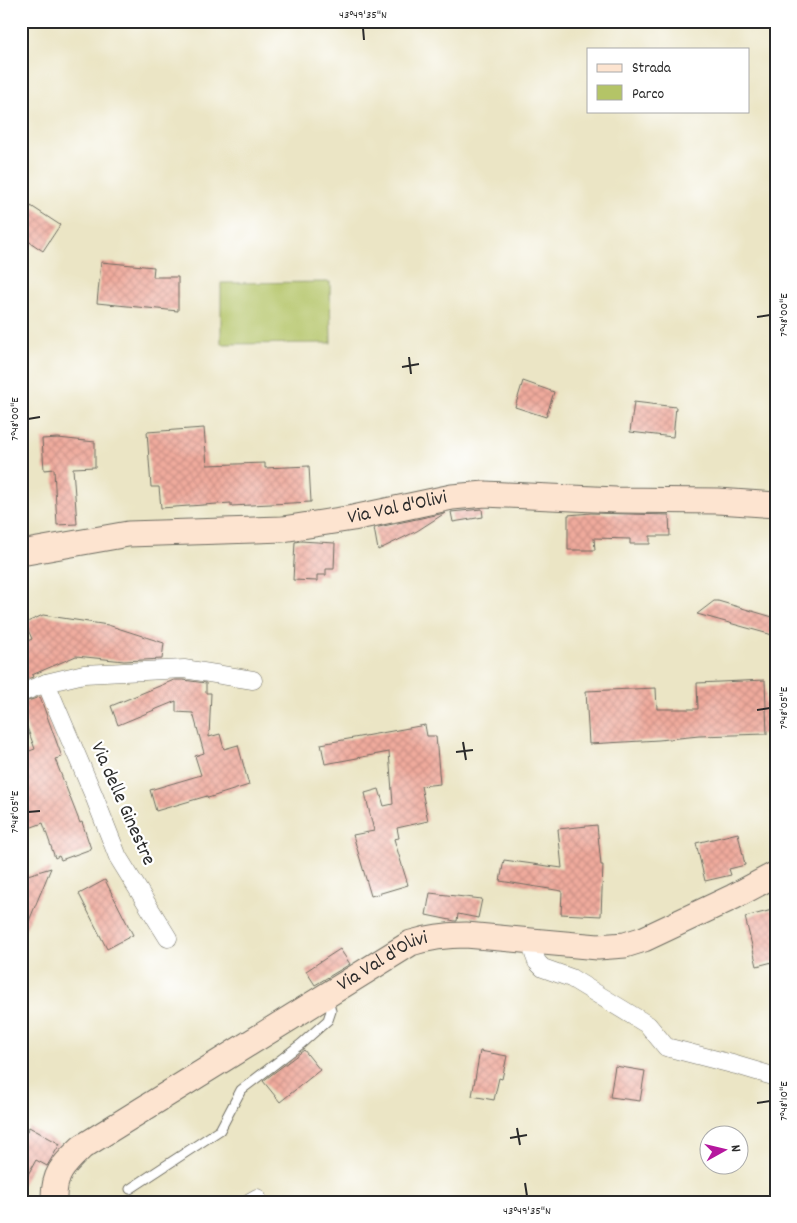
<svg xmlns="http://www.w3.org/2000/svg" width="797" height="1223" viewBox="0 0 797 1223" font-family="Dekko,sans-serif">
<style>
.park{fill:#b4c467;stroke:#707849}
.building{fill:url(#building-cross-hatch)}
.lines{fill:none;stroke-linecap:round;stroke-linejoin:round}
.lane-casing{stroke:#6e6c61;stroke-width:11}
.street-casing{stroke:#6e6c61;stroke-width:19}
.secondary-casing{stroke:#6e6c61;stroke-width:27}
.lane{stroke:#fff;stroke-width:9}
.street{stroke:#fff;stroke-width:18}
.secondary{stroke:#fde4d0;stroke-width:25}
.ticks{fill:none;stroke:#2b2b2b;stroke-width:2}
.labels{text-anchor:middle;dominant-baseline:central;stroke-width:4.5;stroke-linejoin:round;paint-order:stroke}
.street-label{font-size:20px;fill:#2b2b2b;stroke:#fff}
.neatline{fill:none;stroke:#2b2b2b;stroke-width:2}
.ticks-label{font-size:12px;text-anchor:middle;fill:#2b2b2b}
</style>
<defs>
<pattern id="building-cross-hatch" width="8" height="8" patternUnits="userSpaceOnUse" patternTransform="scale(1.25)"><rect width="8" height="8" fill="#efaa9c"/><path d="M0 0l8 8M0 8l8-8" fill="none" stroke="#cd9287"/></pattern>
</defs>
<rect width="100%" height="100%" fill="#fff"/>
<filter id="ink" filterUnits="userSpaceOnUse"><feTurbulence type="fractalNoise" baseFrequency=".02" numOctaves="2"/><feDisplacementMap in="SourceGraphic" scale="10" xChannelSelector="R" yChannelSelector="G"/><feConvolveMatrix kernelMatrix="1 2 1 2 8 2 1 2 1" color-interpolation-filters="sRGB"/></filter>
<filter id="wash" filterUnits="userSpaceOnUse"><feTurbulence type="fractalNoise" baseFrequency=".0096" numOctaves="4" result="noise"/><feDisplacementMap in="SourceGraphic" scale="20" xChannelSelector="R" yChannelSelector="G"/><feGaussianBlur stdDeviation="1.12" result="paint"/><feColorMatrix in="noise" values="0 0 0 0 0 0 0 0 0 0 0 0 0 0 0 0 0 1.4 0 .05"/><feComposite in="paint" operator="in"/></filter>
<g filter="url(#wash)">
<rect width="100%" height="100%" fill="#ebe5c5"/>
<!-- park -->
<path class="park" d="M 330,282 L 331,343 L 221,344 L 221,283 Z"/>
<g id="blocks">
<!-- building -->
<g class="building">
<path d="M 21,202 L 30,208 L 31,206 L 60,225 L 43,251 L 21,236 Z"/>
<path d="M 101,262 L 154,267 L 153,277 L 178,277 L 178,311 L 97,303 Z"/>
<path d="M 523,381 L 554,392 L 546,417 L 515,407 Z"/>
<path d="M 634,402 L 676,407 L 673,437 L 630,432 Z"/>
<path d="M 204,428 L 207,465 L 265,463 L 265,468 L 309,466 L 311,502 L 231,506 L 231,503 L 161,508 L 159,487 L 151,487 L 147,432 Z"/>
<path d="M 58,438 L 95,442 L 95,467 L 73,468 L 77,524 L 57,525 L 54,469 L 44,470 L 42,439 Z"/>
<path d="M 482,509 L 483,517 L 453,522 L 451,512 Z"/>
<path d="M 445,513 L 417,531 L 378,550 L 374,528 Z"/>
<path d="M 591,513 L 669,515 L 670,536 L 650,536 L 650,544 L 630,544 L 630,539 L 594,538 L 595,550 L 568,550 L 568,515 Z"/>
<path d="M 300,541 L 335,543 L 334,569 L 326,569 L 326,575 L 317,575 L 317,581 L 293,580 L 295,542 Z"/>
<path d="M 714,601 L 718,601 L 776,618 L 776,636 L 697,614 Z"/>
<path d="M 43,615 L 108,625 L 164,643 L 162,659 L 124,661 L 76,656 L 32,675 L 33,677 L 21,681 L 21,644 L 32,639 L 25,623 Z"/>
<path d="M 174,680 L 183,680 L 206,683 L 206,693 L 211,693 L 209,737 L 220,734 L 224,749 L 238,745 L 249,785 L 208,798 L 207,796 L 156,811 L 150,790 L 201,775 L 195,756 L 204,753 L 193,713 L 176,712 L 176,701 L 118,725 L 111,706 Z"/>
<path d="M 765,680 L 767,734 L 699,736 L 659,740 L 589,744 L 586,691 L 656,688 L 657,709 L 698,709 L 697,683 Z"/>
<path d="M 40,697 L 62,757 L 55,759 L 80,823 L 82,822 L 91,849 L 61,860 L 59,856 L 55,858 L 43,823 L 21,831 L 21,754 L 35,749 L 21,711 L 21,703 Z"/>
<path d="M 425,725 L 427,736 L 436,736 L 440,784 L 421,786 L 428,821 L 397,828 L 399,838 L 394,839 L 408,885 L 371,896 L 353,835 L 374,831 L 365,793 L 379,789 L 384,806 L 393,804 L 389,752 L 325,764 L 321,744 Z"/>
<path d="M 597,825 L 601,865 L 603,865 L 601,916 L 561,914 L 562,891 L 500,881 L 504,860 L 562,868 L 558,829 Z"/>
<path d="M 738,833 L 745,865 L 729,869 L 731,875 L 705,881 L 696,843 Z"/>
<path d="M 51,868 L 21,940 L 21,877 Z"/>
<path d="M 105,880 L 133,935 L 107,949 L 79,894 Z"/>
<path d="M 430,893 L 482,899 L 478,918 L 458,914 L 457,921 L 455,921 L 426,915 Z"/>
<path d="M 776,909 L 776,961 L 757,966 L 745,917 Z"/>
<path d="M 340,949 L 350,964 L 315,985 L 306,971 Z"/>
<path d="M 304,1050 L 320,1070 L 280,1102 L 263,1081 Z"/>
<path d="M 480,1051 L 507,1056 L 502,1079 L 499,1078 L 494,1100 L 472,1096 Z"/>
<path d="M 615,1066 L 645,1071 L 640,1101 L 610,1097 Z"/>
<path d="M 29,1127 L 60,1144 L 47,1166 L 36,1160 L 21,1187 L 21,1142 Z"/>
</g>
</g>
</g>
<g filter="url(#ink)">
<use href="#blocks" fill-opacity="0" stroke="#6e6c61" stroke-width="1"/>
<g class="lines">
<defs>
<path id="lane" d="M 130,1189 L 220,1130 L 241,1090 L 301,1044 L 328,1020 L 331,1011 L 328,998"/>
<g id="street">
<path d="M 46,683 L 94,796 L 118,857 L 168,938"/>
<path d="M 21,693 L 46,683 L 84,674 L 184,669 L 253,680"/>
<path d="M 532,942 L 534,954 L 537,962 L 543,968 L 571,978 L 648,1025 L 666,1047 L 736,1065 L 776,1077"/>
<path d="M 250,1202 L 257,1198"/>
</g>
<g id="secondary">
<path id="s1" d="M 21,553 L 128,534 L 283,529 L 353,518 L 452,497 L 485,494 L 616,500 L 718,501 L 776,505"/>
<path id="s2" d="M 54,1202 C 53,1174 63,1165 82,1147 L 411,943 C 430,937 446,935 466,935 L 598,947 L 625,945 L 644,939 L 733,897 L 776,874"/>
</g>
</defs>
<!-- lane casing -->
<use href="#lane" class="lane-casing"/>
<!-- street casing -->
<use href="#street" class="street-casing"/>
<!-- secondary casing -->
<use href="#secondary" class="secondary-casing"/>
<!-- lane -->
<use href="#lane" class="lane"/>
<!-- street -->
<use href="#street" class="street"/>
<!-- secondary -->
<use href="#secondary" class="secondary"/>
</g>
</g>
<!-- ticks -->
<path class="ticks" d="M 363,28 L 364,40M 757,317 L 770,315M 409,357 L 411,374M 402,367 L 419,364M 28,419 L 40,417M 757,710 L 770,708M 463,742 L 466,760M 456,752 L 473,750M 28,812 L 40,811M 757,1103 L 770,1101M 517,1128 L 520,1145M 510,1138 L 527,1135M 525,1183 L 527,1196"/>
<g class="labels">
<!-- street labels -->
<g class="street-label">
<text stroke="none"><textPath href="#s1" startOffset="380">Via Val d'Olivi</textPath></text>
<text transform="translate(122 804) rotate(66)">Via delle Ginestre</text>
<text stroke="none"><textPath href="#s2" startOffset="418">Via Val d'Olivi</textPath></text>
</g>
</g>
<!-- margin -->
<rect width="797" height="1223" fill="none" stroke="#fff" stroke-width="55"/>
<!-- legend -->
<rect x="587" y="48" width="162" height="65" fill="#ffffff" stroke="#aaaaaa"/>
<rect x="597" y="64" width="25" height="8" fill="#fde4d0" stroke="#aaaaaa"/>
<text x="632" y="72" font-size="15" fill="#2b2b2b">Strada</text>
<rect x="597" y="85" width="25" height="15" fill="#b4c467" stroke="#aaaaaa"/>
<text x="632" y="98" font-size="15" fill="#2b2b2b">Parco</text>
<!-- north arrow -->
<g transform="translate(724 1150) rotate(82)"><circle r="24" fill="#ffffff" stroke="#aaaaaa"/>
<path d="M0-4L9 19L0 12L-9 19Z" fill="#b5179e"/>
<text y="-8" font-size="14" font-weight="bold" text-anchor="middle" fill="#2b2b2b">N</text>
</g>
<rect x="28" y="28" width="742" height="1168" class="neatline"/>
<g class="ticks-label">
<text x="363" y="18">43°49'35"N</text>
<text transform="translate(783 315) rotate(-90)" y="4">7°48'00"E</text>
<text transform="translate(14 419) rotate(-90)" y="4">7°48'00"E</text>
<text transform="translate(783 708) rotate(-90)" y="4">7°48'05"E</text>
<text transform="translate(14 812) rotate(-90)" y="4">7°48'05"E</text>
<text transform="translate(783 1101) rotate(-90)" y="4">7°48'10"E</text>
<text x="527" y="1214">43°49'35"N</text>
</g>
</svg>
